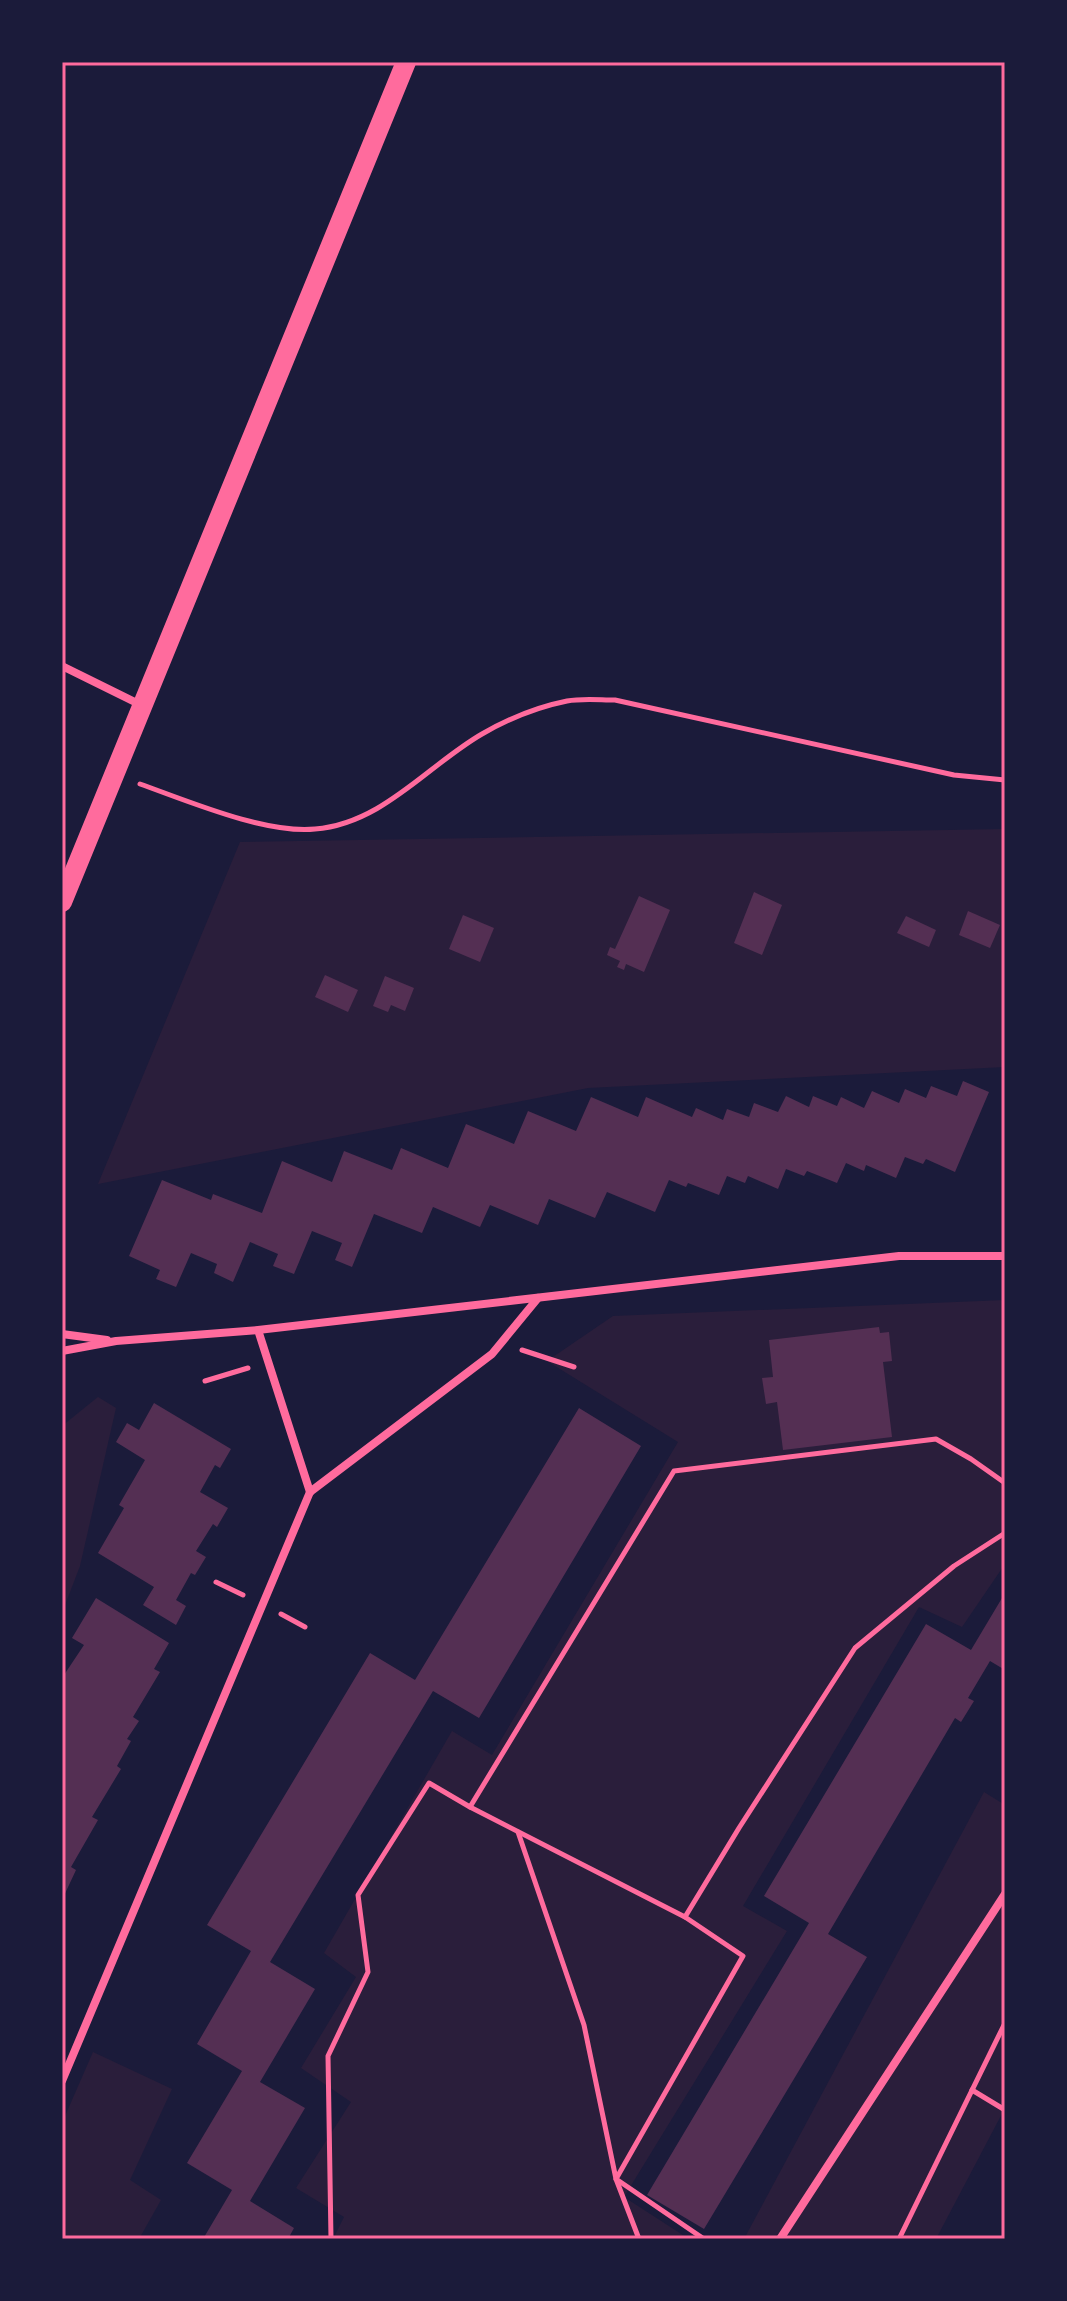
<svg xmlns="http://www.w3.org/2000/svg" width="1067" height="2301" viewBox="0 0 1067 2301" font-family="Montserrat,sans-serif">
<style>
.green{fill:#2a1e3b}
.building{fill:#542f53}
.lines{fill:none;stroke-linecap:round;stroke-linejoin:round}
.path{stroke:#ff6b9d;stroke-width:5}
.minor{stroke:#ff6b9d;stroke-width:8}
.primary{stroke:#ff6b9d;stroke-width:20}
.neatline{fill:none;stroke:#ff6b9d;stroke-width:3}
</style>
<rect width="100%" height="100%" fill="#1b1b3a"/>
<!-- green -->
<g class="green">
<path d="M 1005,829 L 1005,1067 L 588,1088 L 98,1184 L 240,842 Z"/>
<path d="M 1005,1300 L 1005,1564 L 962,1627 L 919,1607 L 743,1906 L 787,1931 L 624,2197 L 689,2239 L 333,2239 L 344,2217 L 296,2188 L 351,2102 L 301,2068 L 356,1977 L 324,1953 L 452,1731 L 492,1755 L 678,1442 L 547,1361 L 613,1316 Z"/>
<path d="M 98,1397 L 116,1408 L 80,1566 L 62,1613 L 62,1426 Z"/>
<path d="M 984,1792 L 1005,1805 L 1005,2108 L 936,2239 L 744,2239 Z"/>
<path d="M 93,2052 L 172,2089 L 130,2180 L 161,2200 L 139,2239 L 62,2239 L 62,2123 Z"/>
</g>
<!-- building -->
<g class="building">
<path d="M 754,892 L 782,905 L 762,955 L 734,943 Z"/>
<path d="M 639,896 L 670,910 L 644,972 L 626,964 L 624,970 L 617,967 L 620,961 L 607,955 L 610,947 L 615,949 Z"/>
<path d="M 968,911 L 1000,925 L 990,948 L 959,935 Z"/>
<path d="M 463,915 L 494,928 L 480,962 L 449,949 Z"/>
<path d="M 906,916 L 936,930 L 929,947 L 897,933 Z"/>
<path d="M 325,975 L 358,990 L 348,1012 L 315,997 Z"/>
<path d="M 385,976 L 414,988 L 405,1011 L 391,1005 L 388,1012 L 373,1006 Z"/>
<path d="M 963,1081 L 989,1092 L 955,1172 L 926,1159 L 923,1164 L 905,1157 L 896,1178 L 866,1165 L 864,1171 L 846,1163 L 837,1183 L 807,1171 L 804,1176 L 786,1169 L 778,1189 L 748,1176 L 745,1183 L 727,1176 L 719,1195 L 688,1183 L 686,1187 L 669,1180 L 655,1212 L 607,1192 L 595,1218 L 549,1199 L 538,1225 L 490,1205 L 480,1227 L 433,1207 L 422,1233 L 374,1214 L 352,1267 L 335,1260 L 342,1243 L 312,1231 L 294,1274 L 273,1266 L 278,1254 L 250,1242 L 233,1282 L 214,1273 L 217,1264 L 191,1253 L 176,1287 L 156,1279 L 160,1270 L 129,1256 L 162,1180 L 211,1200 L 213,1194 L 262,1213 L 282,1161 L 332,1182 L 344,1151 L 392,1170 L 401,1148 L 448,1168 L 466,1124 L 514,1144 L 528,1111 L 576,1131 L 591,1097 L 638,1117 L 646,1097 L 692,1117 L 696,1108 L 723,1120 L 727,1109 L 749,1117 L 754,1103 L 778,1112 L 786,1096 L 809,1107 L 813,1096 L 837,1106 L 841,1097 L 864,1108 L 872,1091 L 899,1103 L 905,1089 L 926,1098 L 931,1086 L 957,1096 Z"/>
<path d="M 879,1327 L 880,1333 L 889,1332 L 892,1361 L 883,1362 L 892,1437 L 783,1450 L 777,1402 L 766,1404 L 762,1378 L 773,1377 L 769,1340 Z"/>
<path d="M 154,1403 L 231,1449 L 220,1468 L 215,1465 L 200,1492 L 228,1508 L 217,1527 L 213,1524 L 196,1551 L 206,1557 L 195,1575 L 191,1573 L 176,1600 L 186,1606 L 176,1625 L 143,1605 L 154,1587 L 98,1553 L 124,1508 L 119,1505 L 145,1460 L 116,1442 L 127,1423 L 139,1430 Z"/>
<path d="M 579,1408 L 641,1446 L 479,1718 L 433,1691 L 270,1962 L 315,1989 L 260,2082 L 305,2108 L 250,2201 L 294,2228 L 288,2239 L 203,2239 L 232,2190 L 187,2163 L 242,2071 L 197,2044 L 251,1951 L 207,1925 L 370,1653 L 415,1680 Z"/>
<path d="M 1005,1593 L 1005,1670 L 990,1661 L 968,1698 L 974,1701 L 961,1722 L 955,1718 L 828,1934 L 867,1957 L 704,2229 L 647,2195 L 809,1923 L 764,1896 L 926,1624 L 971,1650 Z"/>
<path d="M 96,1598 L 169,1643 L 154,1669 L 160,1672 L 133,1717 L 139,1721 L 127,1739 L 131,1741 L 117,1766 L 121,1769 L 92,1817 L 98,1820 L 71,1867 L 76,1870 L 62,1900 L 62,1678 L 84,1645 L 72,1638 Z"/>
</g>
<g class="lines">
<!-- path -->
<g class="path">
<path d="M 140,784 C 188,801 265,834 315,829 C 382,824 428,765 482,734 C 508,719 537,707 567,701 C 582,698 600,700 615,700 L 954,775 L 1005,780"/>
<path d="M 522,1350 L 574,1367"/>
<path d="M 205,1381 L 248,1368"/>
<path d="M 216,1582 L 243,1595"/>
<path d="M 281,1614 L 305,1627"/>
<path d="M 470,1807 L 685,1917"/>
<path d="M 518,1832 L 584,2025 L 616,2179 L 639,2239"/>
<path d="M 972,2090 L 1005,2110"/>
<path d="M 331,2239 L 328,2056 L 368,1972 L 358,1895 L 429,1783 L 470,1807 L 674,1471 L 936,1439 L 971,1459 L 1005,1483"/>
<path d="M 704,2239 L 616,2179 L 743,1956 L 685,1917 L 739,1828 L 855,1648 L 954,1566 L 1005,1533"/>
<path d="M 899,2239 L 1005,2023"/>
</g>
<!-- minor -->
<g class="minor">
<path d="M 62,666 L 141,705"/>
<path d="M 258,1330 L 310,1492"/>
<path d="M 62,1334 L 107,1340"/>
<path d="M 62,1351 L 116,1341 L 258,1330 L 899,1256 L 1005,1256"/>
<path d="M 62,2081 L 310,1492 L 492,1354 L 538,1298"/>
<path d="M 780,2239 L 1005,1894"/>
</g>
<!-- primary -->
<path class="primary" d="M 62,902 L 406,62"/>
</g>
<!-- border -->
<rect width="1067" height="2301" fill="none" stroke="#1b1b3a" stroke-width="128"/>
<rect x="64" y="64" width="939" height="2173" class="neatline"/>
</svg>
